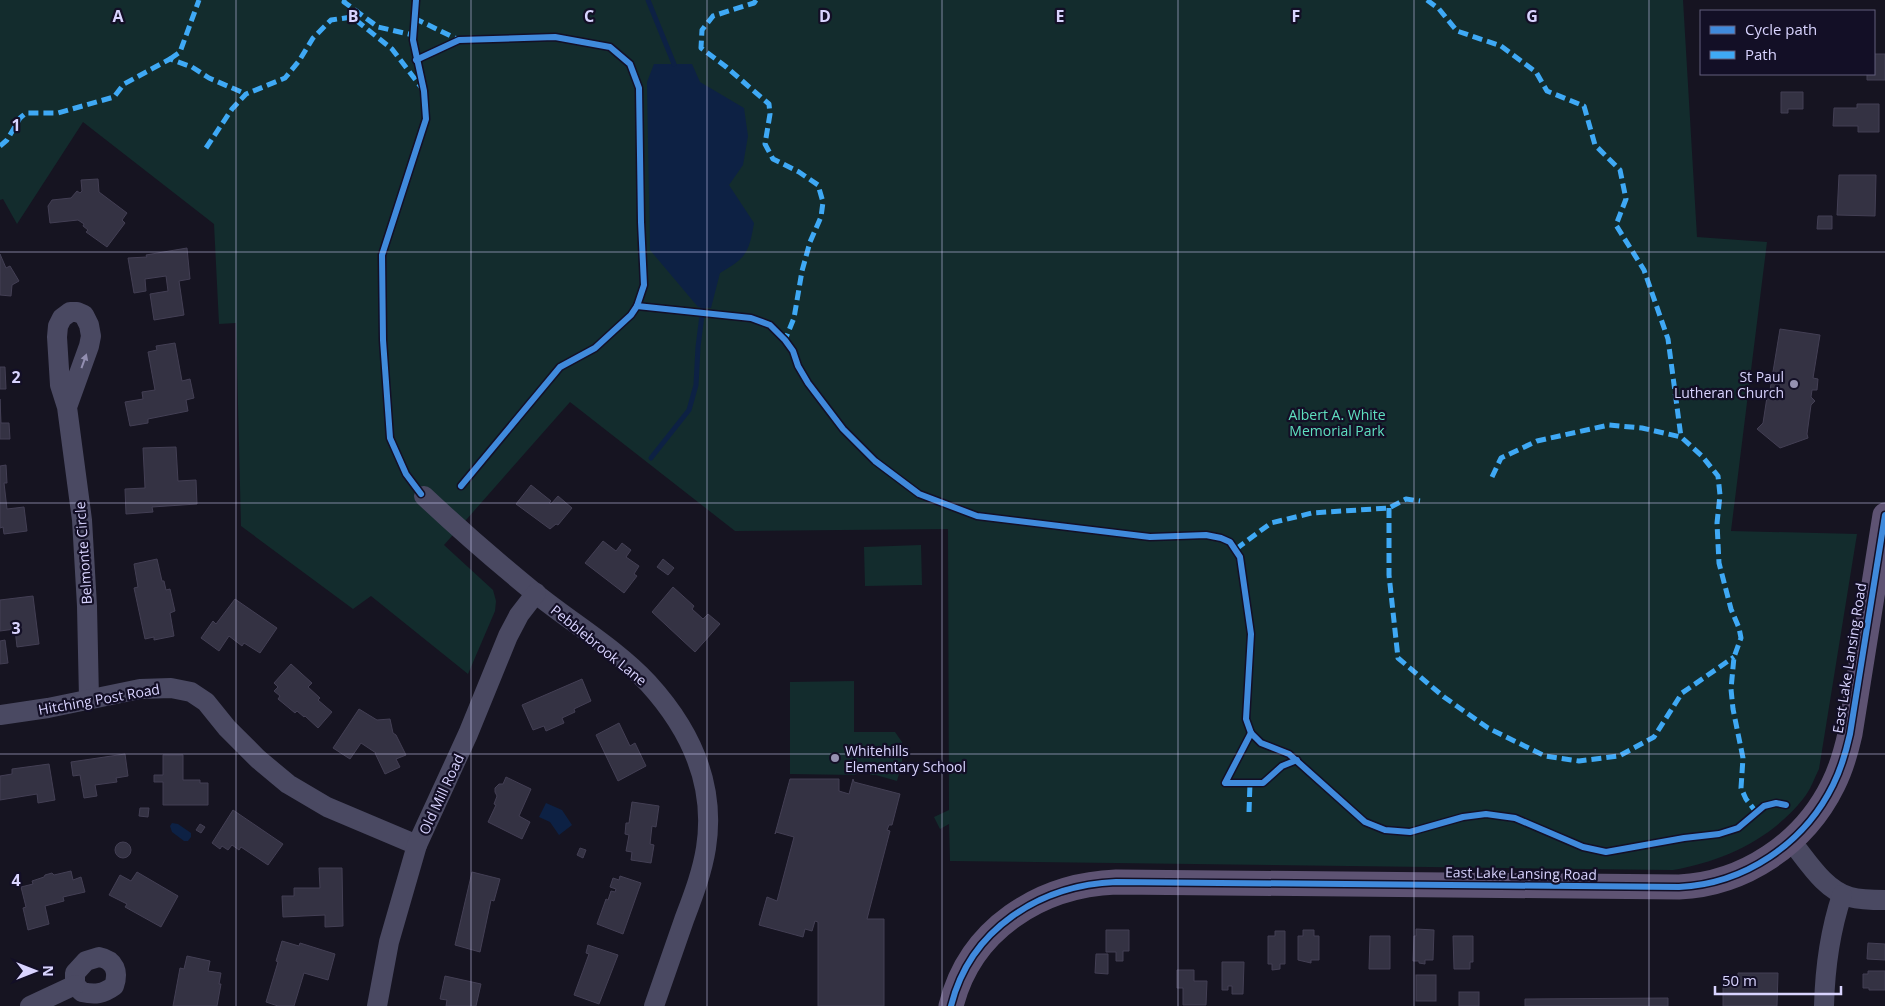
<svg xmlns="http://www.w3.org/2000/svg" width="1885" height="1006" viewBox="0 0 1885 1006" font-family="'Open Sans',sans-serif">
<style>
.green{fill:#132c2d}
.water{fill:#0d2144}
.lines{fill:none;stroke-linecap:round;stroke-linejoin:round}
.stream{stroke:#0d2144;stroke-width:5}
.building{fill:#343243;stroke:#433f54}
.minor{stroke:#4a4962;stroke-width:20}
.major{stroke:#5e5373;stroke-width:25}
.quiet{stroke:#3fa9f5;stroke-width:5;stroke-dasharray:10 5;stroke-linecap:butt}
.cycleway-casing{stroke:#130f26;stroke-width:9}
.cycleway{stroke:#408adc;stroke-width:6}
.oneway{fill:#928eb0}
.grid{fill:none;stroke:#d9d4ff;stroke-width:1;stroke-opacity:0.55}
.poi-dot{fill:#9591b1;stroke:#130f26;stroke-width:2}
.labels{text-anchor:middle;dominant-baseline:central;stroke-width:4.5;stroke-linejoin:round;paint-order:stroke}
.poi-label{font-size:14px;fill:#d9d4ff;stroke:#130f26;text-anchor:end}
.park-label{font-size:14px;fill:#5fe0c0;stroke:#130f26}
.street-label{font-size:14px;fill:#d9d4ff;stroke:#130f26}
.grid-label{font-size:16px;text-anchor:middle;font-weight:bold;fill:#d9d4ff;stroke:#130f26;stroke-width:4.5;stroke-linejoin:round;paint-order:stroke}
</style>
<rect width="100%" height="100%" fill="#161421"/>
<!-- green -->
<g class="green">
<path d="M 0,0 L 1683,0 L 1697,237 L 1767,242 L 1731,531 L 1857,534 L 1819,769 C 1814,779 1810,791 1803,799 C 1770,840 1723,861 1673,870 L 950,861 L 949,824 L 940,829 L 934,817 L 949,810 L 948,529 L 735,531 L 570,402 L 444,545 L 493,590 L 496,601 L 495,611 L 468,674 L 371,596 L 353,609 L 241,526 L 236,323 L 219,324 L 214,224 L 83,122 L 17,224 L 3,199 L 0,200 Z"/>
<path d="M 921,545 L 922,585 L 865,586 L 864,547 Z"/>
<path d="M 854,681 L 854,732 L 895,732 L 902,742 L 902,763 L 897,781 L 876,775 L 871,775 L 867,772 L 860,771 L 855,775 L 790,774 L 790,682 Z"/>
</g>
<!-- water -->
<g class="water">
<path d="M 654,64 L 692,64 L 700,82 L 744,108 L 748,136 L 743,165 L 729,185 L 754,223 C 749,253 746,258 720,273 L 711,308 L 698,307 L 650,250 L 647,82 Z"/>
<path d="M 546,803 L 562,810 L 572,825 L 559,835 L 550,822 L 539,817 Z"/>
<path d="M 172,823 L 178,824 L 191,833 L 191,837 L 188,841 L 184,841 L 172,832 L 170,826 Z"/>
</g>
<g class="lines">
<!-- stream -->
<g class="stream">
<path d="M 648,0 L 674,64"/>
<path d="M 651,458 L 689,410 L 696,385 L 698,347 L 703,307"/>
</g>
</g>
<!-- building -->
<g class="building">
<path d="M 1874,54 L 1885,54 L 1885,80 L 1867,80 L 1867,74 L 1874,74 Z"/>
<path d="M 1781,92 L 1803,92 L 1803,109 L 1788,109 L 1788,113 L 1781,113 Z"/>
<path d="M 1857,104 L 1879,104 L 1879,132 L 1858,132 L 1858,126 L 1833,126 L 1834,108 L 1857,108 Z"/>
<path d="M 1839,175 L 1876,175 L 1875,216 L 1837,215 Z"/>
<path d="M 98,179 L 99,192 L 127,213 L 122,220 L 125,223 L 107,247 L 86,232 L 88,230 L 83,226 L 84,224 L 78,220 L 50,223 L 48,206 L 52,200 L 71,198 L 77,191 L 80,193 L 82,191 L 81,180 Z"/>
<path d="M 1818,216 L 1832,216 L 1832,229 L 1817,229 Z"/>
<path d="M 187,248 L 190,279 L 179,281 L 184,315 L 154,320 L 150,294 L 168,291 L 166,276 L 145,279 L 146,291 L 134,293 L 128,258 L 147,257 L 146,255 Z"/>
<path d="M 0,254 L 6,268 L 10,266 L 19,281 L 12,285 L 11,296 L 0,295 Z"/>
<path d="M 1780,329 L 1820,335 L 1813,378 L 1818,379 L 1817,390 L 1812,390 L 1811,397 L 1815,401 L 1811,405 L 1807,434 L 1808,438 L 1780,448 L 1757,429 L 1763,423 L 1767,397 L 1765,393 L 1770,390 Z"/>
<path d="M 175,343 L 182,381 L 190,379 L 194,398 L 186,400 L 188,411 L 148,419 L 148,423 L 130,426 L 125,402 L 143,399 L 142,392 L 155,390 L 148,352 L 157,350 L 156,346 Z"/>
<path d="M 0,367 L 5,367 L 6,389 L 0,389 Z"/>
<path d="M 0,399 L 1,423 L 9,423 L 10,439 L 0,439 Z"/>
<path d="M 176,447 L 178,481 L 196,480 L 197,504 L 152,507 L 153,512 L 126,514 L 125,489 L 145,488 L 143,448 Z"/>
<path d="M 6,465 L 7,483 L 4,483 L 7,509 L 24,507 L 27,531 L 4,534 L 3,527 L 0,528 L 0,466 Z"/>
<path d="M 531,485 L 551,501 L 549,503 L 551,504 L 558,496 L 572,508 L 558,525 L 556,524 L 550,529 L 516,504 Z"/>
<path d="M 603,541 L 616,551 L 622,543 L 631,550 L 626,557 L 639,566 L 634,574 L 637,576 L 624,593 L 585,563 Z"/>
<path d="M 157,559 L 162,581 L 164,581 L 166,590 L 170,589 L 175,611 L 170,613 L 174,636 L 154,640 L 154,637 L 145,639 L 134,588 L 138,587 L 134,564 Z"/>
<path d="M 663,559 L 674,568 L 668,575 L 657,567 Z"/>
<path d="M 673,587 L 694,606 L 692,609 L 703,619 L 708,614 L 720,624 L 695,652 L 652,612 Z"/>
<path d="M 33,596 L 39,644 L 17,647 L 15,629 L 0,631 L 0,600 Z"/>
<path d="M 235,599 L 277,628 L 260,653 L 244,643 L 242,646 L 229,636 L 219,651 L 201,638 L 213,621 L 216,624 Z"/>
<path d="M 5,640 L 8,663 L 0,664 L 0,641 Z"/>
<path d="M 291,664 L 312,683 L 308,687 L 320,698 L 318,700 L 332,712 L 318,728 L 305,716 L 304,717 L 297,711 L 295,713 L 278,699 L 280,696 L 274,691 L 278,687 L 274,683 Z"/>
<path d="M 582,679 L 591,701 L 574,709 L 575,712 L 562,718 L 564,723 L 546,731 L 544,726 L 533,730 L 522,705 Z"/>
<path d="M 359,709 L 377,720 L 390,719 L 393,733 L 396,735 L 406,755 L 396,759 L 400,767 L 385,774 L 375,753 L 376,753 L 361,743 L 350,759 L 333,748 Z"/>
<path d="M 619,723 L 630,746 L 635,743 L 646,766 L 618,781 L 596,735 Z"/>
<path d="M 125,754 L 128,776 L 116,778 L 117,782 L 95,785 L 97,796 L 84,798 L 80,775 L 73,776 L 71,762 Z"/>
<path d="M 163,755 L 183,755 L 183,780 L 200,780 L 200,783 L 208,783 L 208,805 L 163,805 L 163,782 L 154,782 L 154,775 L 163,775 Z"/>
<path d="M 49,764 L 55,800 L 38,803 L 37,794 L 0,800 L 0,776 L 12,774 L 12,769 Z"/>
<path d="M 506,777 L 531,789 L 519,816 L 530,822 L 522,839 L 488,822 L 496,805 L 494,804 L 497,796 L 495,792 L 495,788 L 499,784 L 503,784 Z"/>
<path d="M 790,779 L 839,779 L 839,791 L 849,794 L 853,779 L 854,782 L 900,794 L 892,825 L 889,825 L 887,830 L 890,831 L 867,919 L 884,919 L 884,1006 L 818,1006 L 818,922 L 815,921 L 812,931 L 805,929 L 803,937 L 759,925 L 767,897 L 777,901 L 794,837 L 776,832 L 775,834 Z"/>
<path d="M 632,802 L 659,806 L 656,827 L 652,826 L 650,844 L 654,845 L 651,863 L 631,860 L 632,852 L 626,851 L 629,835 L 625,834 L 626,823 L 629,823 Z"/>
<path d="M 140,808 L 149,808 L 148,817 L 139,816 Z"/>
<path d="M 233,810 L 283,844 L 268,865 L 241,847 L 239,850 L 232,845 L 228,850 L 222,846 L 220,849 L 212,843 Z"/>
<path d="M 200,824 L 205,827 L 201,833 L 196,830 Z"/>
<circle cx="123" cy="850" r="8"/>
<path d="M 580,848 L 586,850 L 583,858 L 577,855 Z"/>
<path d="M 319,868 L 342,868 L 343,926 L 325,927 L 325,915 L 283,917 L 282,896 L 294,896 L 294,888 L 320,888 Z"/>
<path d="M 71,871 L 73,880 L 81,877 L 85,892 L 63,897 L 64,901 L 45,906 L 49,924 L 28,930 L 23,908 L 26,907 L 21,887 L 33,884 L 32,881 L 44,877 L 45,875 L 52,873 L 54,875 Z"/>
<path d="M 137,872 L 178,896 L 161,927 L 125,907 L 127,904 L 109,895 L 120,875 L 131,881 Z"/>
<path d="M 472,872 L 500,879 L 494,901 L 491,900 L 480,952 L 455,945 Z"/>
<path d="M 620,876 L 641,883 L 623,934 L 597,924 L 606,899 L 608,900 L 611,891 L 615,892 L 616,889 L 610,887 L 613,878 L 619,880 Z"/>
<path d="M 1416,929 L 1434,930 L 1433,960 L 1425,960 L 1425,964 L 1419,963 L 1419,961 L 1413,961 L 1414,936 L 1416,936 Z"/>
<path d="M 1106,930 L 1129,930 L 1129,951 L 1123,951 L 1123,961 L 1116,961 L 1116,952 L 1106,952 Z"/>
<path d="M 1303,930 L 1314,930 L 1314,936 L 1319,936 L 1319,960 L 1311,960 L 1311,963 L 1298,960 L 1298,936 L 1303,936 Z"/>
<path d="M 1275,931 L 1285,931 L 1285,964 L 1280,964 L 1280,969 L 1272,970 L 1272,964 L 1268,964 L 1268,936 L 1275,936 Z"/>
<path d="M 1370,936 L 1390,936 L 1390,969 L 1369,969 Z"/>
<path d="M 1453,936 L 1473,936 L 1473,962 L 1470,962 L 1470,969 L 1454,969 Z"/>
<path d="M 282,941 L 299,946 L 300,943 L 335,954 L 328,980 L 304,973 L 294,1006 L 278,1006 L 266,1002 L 278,962 L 276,961 Z"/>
<path d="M 1868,943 L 1885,944 L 1885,960 L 1867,959 Z"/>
<path d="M 588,945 L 618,955 L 599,1004 L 574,995 L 589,954 L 586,953 Z"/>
<path d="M 1096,954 L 1108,954 L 1108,974 L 1095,973 Z"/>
<path d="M 187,956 L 210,961 L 208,971 L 221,973 L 219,984 L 221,984 L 217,1006 L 173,1006 L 180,968 L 184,969 Z"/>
<path d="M 1222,962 L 1244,962 L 1243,994 L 1232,994 L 1232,986 L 1228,986 L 1228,990 L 1222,990 Z"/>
<path d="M 1177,970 L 1194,970 L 1194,981 L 1207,981 L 1206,1005 L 1183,1005 L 1183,988 L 1177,988 Z"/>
<path d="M 1868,971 L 1885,971 L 1885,990 L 1869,990 L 1869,988 L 1863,988 L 1863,974 L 1868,974 Z"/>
<path d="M 1738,973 L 1778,973 L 1777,1006 L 1723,1006 L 1723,976 L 1738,976 Z"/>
<rect x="1416" y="975" width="20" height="26"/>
<path d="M 445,976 L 481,984 L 476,1006 L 446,1006 L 447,1000 L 440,999 Z"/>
<rect x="1459" y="992" width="20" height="14"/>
<path d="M 1668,998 L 1668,1006 L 1525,1006 L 1525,999 Z"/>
</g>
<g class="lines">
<!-- minor -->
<g class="minor">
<path d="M 67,407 L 89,346 L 91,336 L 89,325 L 84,315 L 77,312 L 70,312 L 62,318 L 58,326 L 57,337 L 60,385 L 67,407 L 82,520 L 87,606 L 89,699"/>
<path d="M 424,496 C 460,530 497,562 535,593 C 572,623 615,648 648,683 C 690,729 716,784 706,848 C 702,873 693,896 684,920 C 674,949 664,977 654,1006"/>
<path d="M 0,715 L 48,708 L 140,689 L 171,688 L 191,692 L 206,702 L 227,728 L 258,759 L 288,784 L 327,807 L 417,845"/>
<path d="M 1791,841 C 1807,860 1824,890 1850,897 C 1861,900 1873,900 1885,900"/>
<path d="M 99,957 C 115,960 119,972 114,986 C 103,994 95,995 82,992 L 75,985 L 75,973 L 86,961 Z"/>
<path d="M 30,1006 L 75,985"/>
<path d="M 377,1006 L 389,942 L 417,845 L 468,734 L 508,636 L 519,615 L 536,593"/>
<path d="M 1824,1006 C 1825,967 1830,931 1842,895"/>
</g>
<!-- major -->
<path class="major" d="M 951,1006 C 970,929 1040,885 1116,882 L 1679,887 C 1744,884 1804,844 1833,785 C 1841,769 1846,752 1850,734 L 1885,515"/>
<!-- quiet -->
<g class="quiet">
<path d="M 345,0 L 344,2 L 378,27 L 413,35"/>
<path d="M 756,0 L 754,3 L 713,16 L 702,30 L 701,48 L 725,66 L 769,104 L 770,114 L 765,144 L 773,159 L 799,172 L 818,185 L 823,202 L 821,217 L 810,242 L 802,271 L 794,318 L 785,340"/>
<path d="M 1427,0 L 1439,9 L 1457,31 L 1501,46 L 1536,72 L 1547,91 L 1584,106 L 1595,145 L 1620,170 L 1626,199 L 1616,225 L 1644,270 L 1668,339 L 1681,437"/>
<path d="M 414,18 L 459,40"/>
<path d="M 170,59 L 180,52 L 199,0"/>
<path d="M 0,146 L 7,140 L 20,118 L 26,113 L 58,113 L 114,97 L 124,84 L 170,59 L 192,67 L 209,78 L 246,94"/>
<path d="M 206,148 L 232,109 L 246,94 L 285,78 L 299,61 L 313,38 L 331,20 L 352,17 L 392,49 L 421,87"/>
<path d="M 1492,477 L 1501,458 L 1537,441 L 1609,425 L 1642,428 L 1681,437 L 1702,456 L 1718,476 L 1720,495 L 1717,523 L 1719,563 L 1731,609 L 1739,628 L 1741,638 L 1734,657 L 1731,689 L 1733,709 L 1743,758 L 1741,788 L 1746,799 L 1756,812"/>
<path d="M 1389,508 L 1389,575 L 1398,658 L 1444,697 L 1488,728 L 1545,756 L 1579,761 L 1619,756 L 1654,737 L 1682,693 L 1734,657"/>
<path d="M 1236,549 L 1271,523 L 1312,513 L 1389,508 L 1406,499 L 1420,501"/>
<path d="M 1249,812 L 1250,783"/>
</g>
<defs>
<g id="cycleway">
<path d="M 416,0 L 413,40 L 424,91 L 426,119 L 382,255 L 383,340 L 390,438 L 406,474 L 421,494"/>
<path d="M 416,60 L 459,40 L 555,37 L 610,47 L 630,64 L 639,88 L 641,222 L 644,285 L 637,306 L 631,315 L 595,348 L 560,367 L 461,486"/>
<path d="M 637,306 L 751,318 L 770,325 L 785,340 L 793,351 L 798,366 L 808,383 L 843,429 L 875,461 L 919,494 L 977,516 L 1150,537 L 1206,535 L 1221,538 L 1230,542 L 1240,557 L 1251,634 L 1246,719 L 1251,733 L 1261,743 L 1289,754 L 1365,822 L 1385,830 L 1410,832 L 1463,817 L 1486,814 L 1515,818 L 1583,847 L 1606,852 L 1684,838 L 1719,834 L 1738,828 L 1764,806 L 1776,803 L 1786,805"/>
<path d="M 1251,733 L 1225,783 L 1263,783 L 1282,766 L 1297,760"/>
<path d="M 951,1006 C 970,929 1040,885 1116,882 L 1679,887 C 1744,884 1804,844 1833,785 C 1841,769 1846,752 1850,734 L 1885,515"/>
</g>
</defs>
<!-- cycleway casing -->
<use href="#cycleway" class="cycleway-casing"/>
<!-- cycleway -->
<use href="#cycleway" class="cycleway"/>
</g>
<!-- one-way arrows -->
<defs><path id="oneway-solid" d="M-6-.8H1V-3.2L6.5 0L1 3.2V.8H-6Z" transform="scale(1.25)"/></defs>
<use class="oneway" href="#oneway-solid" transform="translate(84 361) rotate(-70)"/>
<!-- grid -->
<path class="grid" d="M 236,0 L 236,1006M 471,0 L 471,1006M 707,0 L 707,1006M 942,0 L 942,1006M 1178,0 L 1178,1006M 1414,0 L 1414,1006M 1649,0 L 1649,1006M 0,252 L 1885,252M 0,503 L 1885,503M 0,754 L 1885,754"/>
<!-- markers -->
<g class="poi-dot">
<circle cx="1794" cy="384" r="5"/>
<circle cx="835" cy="758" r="5"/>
</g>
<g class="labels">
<!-- poi labels -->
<g class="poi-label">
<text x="1784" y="376">St Paul<tspan x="1784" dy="16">Lutheran Church</tspan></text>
<text x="845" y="750" text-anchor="start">Whitehills<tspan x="845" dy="16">Elementary School</tspan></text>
</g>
<!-- park labels -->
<g class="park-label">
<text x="1337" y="414">Albert A. White<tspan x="1337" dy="16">Memorial Park</tspan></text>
</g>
<!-- street labels -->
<g class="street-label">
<text transform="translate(83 553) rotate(-94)">Belmonte Circle</text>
<text transform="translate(599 645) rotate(39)">Pebblebrook Lane</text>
<text transform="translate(1849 658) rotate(-81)">East Lake Lansing Road</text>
<text transform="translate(99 699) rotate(-10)">Hitching Post Road</text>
<text transform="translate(441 794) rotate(-65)">Old Mill Road</text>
<text transform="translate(1521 873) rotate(1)">East Lake Lansing Road</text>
</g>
</g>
<g class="grid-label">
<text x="118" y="22">A</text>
<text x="353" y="22">B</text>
<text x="589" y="22">C</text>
<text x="825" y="22">D</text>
<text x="1060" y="22">E</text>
<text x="1296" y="22">F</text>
<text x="1532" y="22">G</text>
<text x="16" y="131">1</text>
<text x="16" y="383">2</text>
<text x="16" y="634">3</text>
<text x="16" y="886">4</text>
</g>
<!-- legend -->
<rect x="1700" y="10" width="175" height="65" fill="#130f26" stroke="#625e7d"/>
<rect x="1710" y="26" width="25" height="8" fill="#408adc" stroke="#625e7d"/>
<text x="1745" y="35" font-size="15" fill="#d9d4ff">Cycle path</text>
<rect x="1710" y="51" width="25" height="8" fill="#3fa9f5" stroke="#625e7d"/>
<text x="1745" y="60" font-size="15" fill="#d9d4ff">Path</text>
<!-- north arrow -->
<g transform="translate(35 971) rotate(90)" stroke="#130f26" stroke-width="4" paint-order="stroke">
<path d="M0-4L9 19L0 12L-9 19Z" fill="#d9d4ff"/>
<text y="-8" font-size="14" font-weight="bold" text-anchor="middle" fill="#d9d4ff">N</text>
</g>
<!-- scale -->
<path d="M1715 986v8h126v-8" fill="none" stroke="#d9d4ff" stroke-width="2.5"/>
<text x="1722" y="986" font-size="15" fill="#d9d4ff" stroke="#130f26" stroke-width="4" paint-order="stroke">50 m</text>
</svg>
